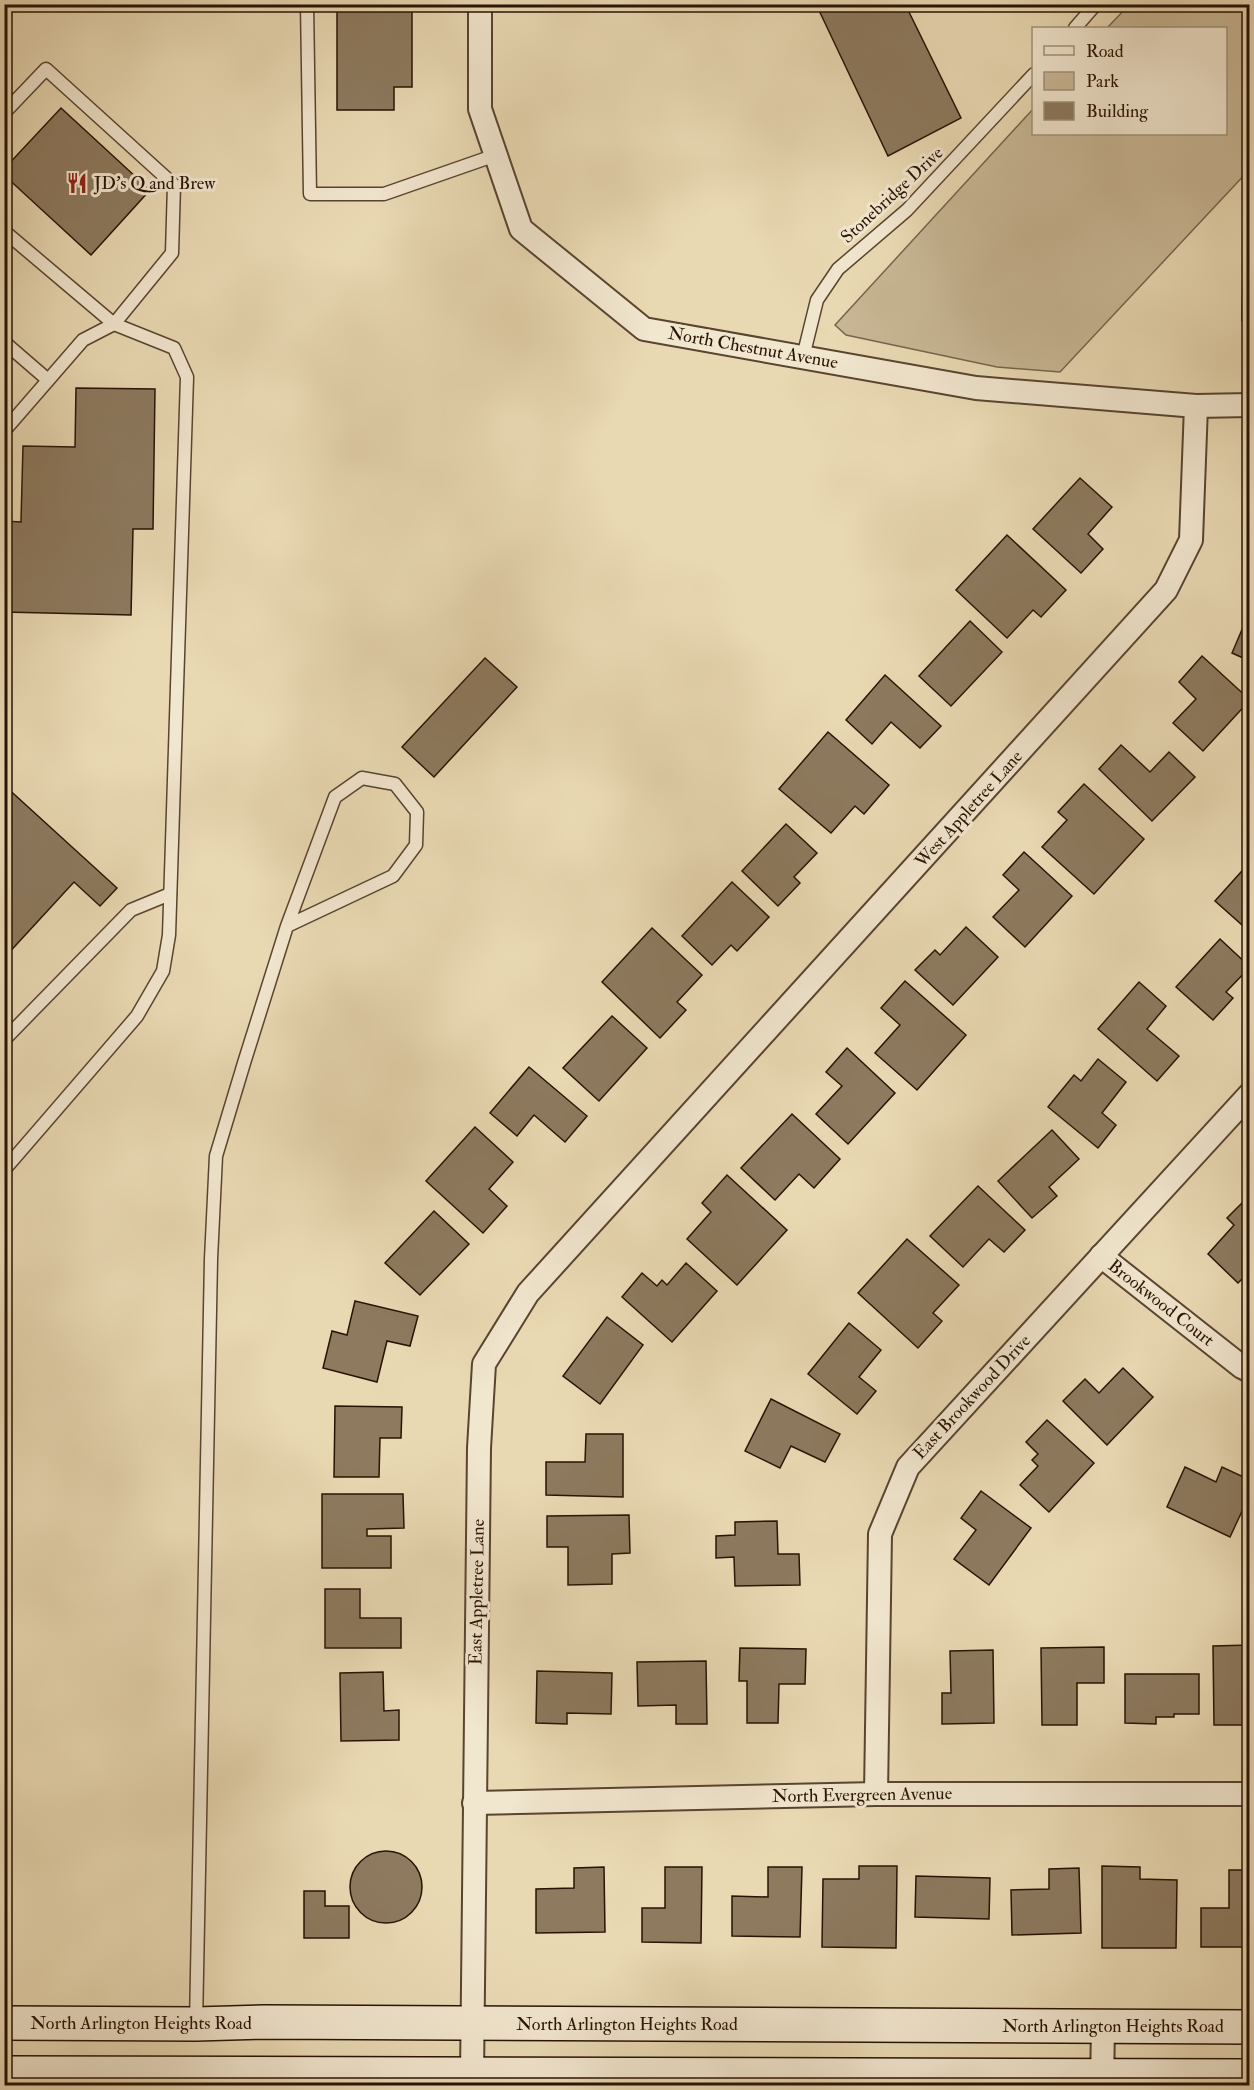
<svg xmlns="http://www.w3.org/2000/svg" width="1254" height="2090" viewBox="0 0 1254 2090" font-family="'IM FELL Double Pica',serif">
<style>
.green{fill:#c8b795;stroke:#78654d;stroke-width:1.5}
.building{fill:#8d7a5f;stroke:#291305;stroke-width:1.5}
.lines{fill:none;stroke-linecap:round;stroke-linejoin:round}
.service-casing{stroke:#594430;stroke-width:15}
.minor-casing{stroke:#594430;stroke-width:26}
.secondary-casing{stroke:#291305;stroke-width:36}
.service{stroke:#f1e6ce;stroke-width:12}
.minor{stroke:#f1e6ce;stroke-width:22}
.secondary{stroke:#f1e6ce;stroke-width:33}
.labels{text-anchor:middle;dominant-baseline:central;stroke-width:6;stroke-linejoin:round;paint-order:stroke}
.poi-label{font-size:18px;fill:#291305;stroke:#f1e6ce;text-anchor:start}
.street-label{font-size:18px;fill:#291305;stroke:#f1e6ce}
</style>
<rect width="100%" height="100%" fill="#e9d9b3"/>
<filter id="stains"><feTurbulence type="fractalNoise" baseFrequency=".00333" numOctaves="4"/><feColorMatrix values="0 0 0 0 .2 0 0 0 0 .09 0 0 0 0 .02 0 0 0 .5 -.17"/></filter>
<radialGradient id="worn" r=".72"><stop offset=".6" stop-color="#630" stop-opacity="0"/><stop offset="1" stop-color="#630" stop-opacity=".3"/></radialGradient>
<!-- green -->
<path class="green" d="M 1129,5 L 1249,5 L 1249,170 L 1060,372 L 997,367 L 846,335 L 835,325 L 1033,109 L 1034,134 L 1226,134 L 1226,28 L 1107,28 Z"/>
<!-- building -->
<g class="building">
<path d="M 337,4 L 412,4 L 412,87 L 394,87 L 394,110 L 337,110 Z"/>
<path d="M 816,4 L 905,4 L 961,118 L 888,156 Z"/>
<path d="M 61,108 L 150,190 L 91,255 L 4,175 L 4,169 Z"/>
<path d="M 1243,262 L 1250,262 L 1250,321 L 1242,321 Z"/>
<path d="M 76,388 L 155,389 L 153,529 L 133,529 L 131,615 L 4,612 L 4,521 L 21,522 L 23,446 L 75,447 Z"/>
<path d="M 1080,478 L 1112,507 L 1088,534 L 1103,549 L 1081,573 L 1033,529 Z"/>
<path d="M 1007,535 L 1066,590 L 1041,617 L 1033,610 L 1007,638 L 956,590 Z"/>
<path d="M 1250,596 L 1250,661 L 1232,653 L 1249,613 L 1243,610 Z"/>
<path d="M 970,621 L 1002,652 L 951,706 L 919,676 Z"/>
<path d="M 1202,656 L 1250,700 L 1203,751 L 1173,723 L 1196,699 L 1179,682 Z"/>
<path d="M 485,658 L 517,687 L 434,777 L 402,747 Z"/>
<path d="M 885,675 L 941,726 L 920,748 L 891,722 L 872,744 L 846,720 Z"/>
<path d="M 828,732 L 889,785 L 864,814 L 855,806 L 831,833 L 779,789 Z"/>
<path d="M 1121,745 L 1150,772 L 1169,752 L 1195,777 L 1152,821 L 1099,769 Z"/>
<path d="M 1084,784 L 1144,839 L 1094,894 L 1042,847 L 1067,820 L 1058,812 Z"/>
<path d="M 4,785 L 117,888 L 100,906 L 74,882 L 4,958 Z"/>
<path d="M 786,824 L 817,853 L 794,877 L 800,883 L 778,906 L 742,871 Z"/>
<path d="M 1024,852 L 1072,896 L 1025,947 L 993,917 L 1019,890 L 1003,875 Z"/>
<path d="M 1250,862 L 1250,932 L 1215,901 Z"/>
<path d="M 732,882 L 769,917 L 737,951 L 731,945 L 712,965 L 682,936 Z"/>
<path d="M 966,927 L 998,957 L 953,1005 L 915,970 L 935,950 L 940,955 Z"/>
<path d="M 652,928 L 702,975 L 677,1002 L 686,1010 L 660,1038 L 602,982 Z"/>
<path d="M 1220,939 L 1250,967 L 1226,992 L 1233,998 L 1213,1020 L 1176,987 Z"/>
<path d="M 905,981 L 966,1035 L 917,1090 L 875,1053 L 900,1025 L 881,1008 Z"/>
<path d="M 1139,982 L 1166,1006 L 1147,1029 L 1179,1056 L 1157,1081 L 1098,1029 Z"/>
<path d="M 612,1016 L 647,1048 L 599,1101 L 563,1068 Z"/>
<path d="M 847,1048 L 895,1093 L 848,1144 L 816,1114 L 842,1086 L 826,1072 Z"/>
<path d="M 1098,1059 L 1126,1082 L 1102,1113 L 1116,1125 L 1098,1148 L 1048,1107 L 1074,1075 L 1081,1081 Z"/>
<path d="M 529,1067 L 587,1116 L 565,1142 L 534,1115 L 517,1136 L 490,1113 Z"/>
<path d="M 792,1114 L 840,1159 L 814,1188 L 799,1174 L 775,1200 L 741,1168 Z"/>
<path d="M 475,1127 L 513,1162 L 489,1189 L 507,1206 L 483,1233 L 426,1181 Z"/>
<path d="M 1052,1130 L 1079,1159 L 1049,1187 L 1057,1196 L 1032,1218 L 998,1181 Z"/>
<path d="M 727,1175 L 787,1230 L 737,1285 L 687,1239 L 711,1212 L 702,1203 Z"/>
<path d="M 978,1186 L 1025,1230 L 1004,1252 L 989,1239 L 963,1267 L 930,1236 Z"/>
<path d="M 1250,1195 L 1250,1271 L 1238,1283 L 1208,1254 L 1234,1225 L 1227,1218 Z"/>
<path d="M 434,1211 L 469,1244 L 420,1295 L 385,1263 Z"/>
<path d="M 907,1239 L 959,1285 L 933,1313 L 942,1321 L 918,1348 L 858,1293 Z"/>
<path d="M 686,1263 L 717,1291 L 672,1342 L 622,1297 L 642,1273 L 657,1286 L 662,1280 L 667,1285 Z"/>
<path d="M 355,1301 L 418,1316 L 410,1346 L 387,1341 L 377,1382 L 323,1368 L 332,1331 L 347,1335 Z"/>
<path d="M 607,1317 L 643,1345 L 600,1404 L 563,1376 Z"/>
<path d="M 849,1323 L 881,1350 L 859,1377 L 876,1391 L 857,1414 L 808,1374 Z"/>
<path d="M 1123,1368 L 1153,1397 L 1107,1445 L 1063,1401 L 1085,1379 L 1099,1393 Z"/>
<path d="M 771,1399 L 840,1434 L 825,1462 L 791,1446 L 780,1468 L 745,1451 Z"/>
<path d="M 335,1406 L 402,1407 L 401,1438 L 380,1438 L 379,1477 L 334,1477 Z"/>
<path d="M 1047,1420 L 1094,1463 L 1049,1512 L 1020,1485 L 1038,1466 L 1032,1460 L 1038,1454 L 1026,1442 Z"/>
<path d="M 586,1434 L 623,1434 L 623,1497 L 546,1495 L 546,1462 L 585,1462 Z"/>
<path d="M 1185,1467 L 1216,1482 L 1222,1467 L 1250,1480 L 1250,1494 L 1230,1537 L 1167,1507 Z"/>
<path d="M 981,1491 L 1031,1528 L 989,1585 L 954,1559 L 976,1530 L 961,1518 Z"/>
<path d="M 322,1494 L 403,1494 L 404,1528 L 367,1529 L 367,1536 L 391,1536 L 391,1568 L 322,1568 Z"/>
<path d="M 629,1515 L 630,1553 L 612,1554 L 612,1584 L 568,1585 L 568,1547 L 547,1547 L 547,1516 Z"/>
<path d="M 777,1521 L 778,1554 L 799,1554 L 800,1585 L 735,1586 L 734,1557 L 716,1558 L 716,1536 L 735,1535 L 735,1522 Z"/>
<path d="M 325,1589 L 360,1589 L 360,1618 L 401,1618 L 401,1648 L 325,1648 Z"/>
<path d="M 1250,1645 L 1247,1725 L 1214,1725 L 1213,1646 Z"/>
<path d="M 1104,1647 L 1104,1683 L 1077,1683 L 1077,1725 L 1042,1725 L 1041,1648 Z"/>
<path d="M 740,1648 L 806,1649 L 805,1684 L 779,1684 L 778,1723 L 747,1723 L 747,1681 L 739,1681 Z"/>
<path d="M 993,1650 L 994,1723 L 942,1724 L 942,1693 L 951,1693 L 950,1651 Z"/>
<path d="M 706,1661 L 707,1724 L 676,1724 L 676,1705 L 638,1706 L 637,1662 Z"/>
<path d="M 537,1671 L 612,1673 L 611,1714 L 567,1713 L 567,1724 L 536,1723 Z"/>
<path d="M 383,1672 L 384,1711 L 399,1710 L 399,1740 L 341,1741 L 340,1673 Z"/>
<path d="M 1125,1674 L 1199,1674 L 1199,1714 L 1174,1714 L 1174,1717 L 1156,1717 L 1156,1724 L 1125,1723 Z"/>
<circle cx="386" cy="1887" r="36"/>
<path d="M 859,1866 L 897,1866 L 896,1948 L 822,1947 L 823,1879 L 859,1879 Z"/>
<path d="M 1102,1866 L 1140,1867 L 1140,1879 L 1177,1880 L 1176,1948 L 1102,1948 Z"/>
<path d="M 604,1867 L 605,1932 L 536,1933 L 536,1889 L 574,1888 L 574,1868 Z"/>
<path d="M 665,1867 L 702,1867 L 701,1943 L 642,1942 L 642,1908 L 665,1908 Z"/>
<path d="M 768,1867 L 802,1867 L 800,1937 L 732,1936 L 732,1896 L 768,1897 Z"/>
<path d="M 1079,1868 L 1081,1933 L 1012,1935 L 1011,1890 L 1049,1889 L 1049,1869 Z"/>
<path d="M 1229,1870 L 1250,1870 L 1250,1947 L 1201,1947 L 1201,1908 L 1229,1908 Z"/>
<path d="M 916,1876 L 990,1878 L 989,1919 L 915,1917 Z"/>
<path d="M 304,1891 L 325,1891 L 325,1906 L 349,1906 L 349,1938 L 304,1938 Z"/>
</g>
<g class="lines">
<defs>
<g id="service">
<path d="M 307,4 L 310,194 L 384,194 L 496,155"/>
<path d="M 1075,28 L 1096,4"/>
<path d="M 4,113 L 46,69 L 174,185 L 172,253 L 114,324 L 83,340 L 4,431"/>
<path d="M 4,231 L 114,324 L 174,348 L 187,377 L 169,935 L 163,971 L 137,1016 L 4,1170"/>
<path d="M 4,342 L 48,380"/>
<path d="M 803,357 L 817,300 L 838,269 L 907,210 L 1034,74"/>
<path d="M 4,1040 L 131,910 L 170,894"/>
<path d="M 196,2024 L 211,1259 L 216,1156 L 244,1063 L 287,926 L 335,797 L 362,778 L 395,784 L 417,812 L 416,845 L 393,876 L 287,926"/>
</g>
<g id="minor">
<path d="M 480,4 L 480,109 L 521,229 L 644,329 L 976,388 L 1196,406 L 1250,405"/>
<path d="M 1101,1256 L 1242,1367 L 1250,1371"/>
<path d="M 876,1794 L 880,1534 L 908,1467 L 1250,1094"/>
<path d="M 474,1803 L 876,1794 L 1250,1794"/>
<path d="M 472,2075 L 479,1448 L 484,1364 L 528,1293 L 1166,590 L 1191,540 L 1196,406"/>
<path d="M 1102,2086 L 1103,2025"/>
</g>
<g id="secondary">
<path d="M 4,2023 L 196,2024 L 265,2022 L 1250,2027"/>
<path d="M 4,2073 L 1250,2076"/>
</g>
</defs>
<!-- service casing -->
<use href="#service" class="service-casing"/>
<!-- minor casing -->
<use href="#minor" class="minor-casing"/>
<!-- secondary casing -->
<use href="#secondary" class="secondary-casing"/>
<!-- service -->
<use href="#service" class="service"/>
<!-- minor -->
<use href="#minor" class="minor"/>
<!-- secondary -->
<use href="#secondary" class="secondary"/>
</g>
<!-- icons -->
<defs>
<symbol id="restaurant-bare" viewBox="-9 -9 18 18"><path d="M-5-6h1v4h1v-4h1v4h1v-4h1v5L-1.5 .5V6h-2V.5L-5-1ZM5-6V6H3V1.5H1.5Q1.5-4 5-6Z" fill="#8f2418" stroke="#f1e6ce" stroke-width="2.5" paint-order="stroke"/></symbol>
</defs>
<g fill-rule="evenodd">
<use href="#restaurant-bare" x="62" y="168" width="30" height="30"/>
</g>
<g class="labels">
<!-- poi labels -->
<g class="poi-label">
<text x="94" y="183">JD's Q and Brew</text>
</g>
<!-- street labels -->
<g class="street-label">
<text transform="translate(892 195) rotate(-43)">Stonebridge Drive</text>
<text transform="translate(753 348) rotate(10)">North Chestnut Avenue</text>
<text transform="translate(969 809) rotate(-48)">West Appletree Lane</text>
<text transform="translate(1161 1303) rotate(38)">Brookwood Court</text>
<text transform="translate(972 1397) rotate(-47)">East Brookwood Drive</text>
<text transform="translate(477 1592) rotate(-89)">East Appletree Lane</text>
<text transform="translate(862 1795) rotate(-1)">North Evergreen Avenue</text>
<text x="141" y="2023">North Arlington Heights Road</text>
<text x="627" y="2024">North Arlington Heights Road</text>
<text x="1113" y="2026">North Arlington Heights Road</text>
</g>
</g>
<!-- margin -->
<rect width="1254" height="2090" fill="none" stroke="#e9d9b3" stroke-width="24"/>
<rect x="6" y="6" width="1242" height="2078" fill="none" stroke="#291305" stroke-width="3"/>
<rect x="12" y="12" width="1230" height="2066" fill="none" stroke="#291305" stroke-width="1.5"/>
<!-- legend -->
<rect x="1032" y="27" width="195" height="108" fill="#f1e6ce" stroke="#a1927e" stroke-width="1.5"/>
<rect x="1044" y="46" width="30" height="9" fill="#f1e6ce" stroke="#a1927e" stroke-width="1.5"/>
<text x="1086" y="57" font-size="18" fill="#291305">Road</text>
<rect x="1044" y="72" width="30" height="18" fill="#c8b795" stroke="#a1927e" stroke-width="1.5"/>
<text x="1086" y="87" font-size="18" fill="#291305">Park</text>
<rect x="1044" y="102" width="30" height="18" fill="#8d7a5f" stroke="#a1927e" stroke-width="1.5"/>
<text x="1086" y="117" font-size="18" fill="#291305">Building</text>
<rect width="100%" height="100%" filter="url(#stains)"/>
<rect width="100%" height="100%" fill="url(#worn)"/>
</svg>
